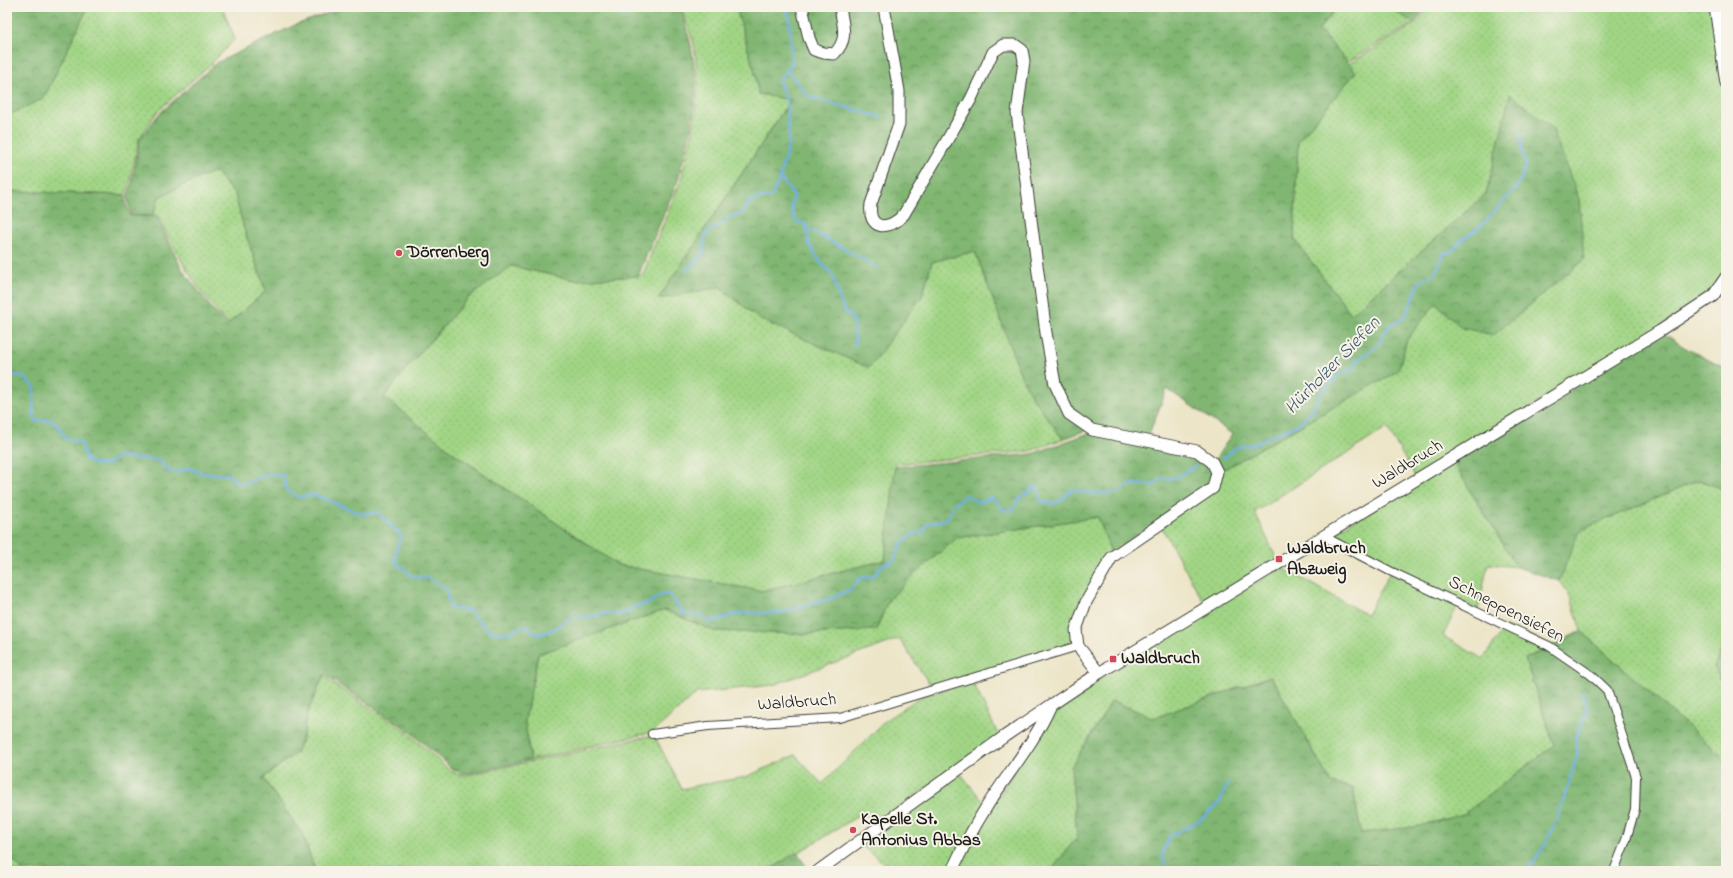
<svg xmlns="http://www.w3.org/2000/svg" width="1733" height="878" viewBox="0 0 1733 878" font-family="'Indie Flower',sans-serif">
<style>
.green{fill:url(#green-dots);stroke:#5e7850}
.forest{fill:url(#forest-crowns);stroke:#4e6947}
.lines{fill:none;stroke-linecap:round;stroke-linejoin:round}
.stream{stroke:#70afe3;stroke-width:2.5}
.street-casing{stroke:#3b3a36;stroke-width:10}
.secondary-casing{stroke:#3b3a36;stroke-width:13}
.street{stroke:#fff;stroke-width:8}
.secondary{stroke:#fff;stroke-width:11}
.poi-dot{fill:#d1495b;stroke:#f7f3e8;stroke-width:1.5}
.labels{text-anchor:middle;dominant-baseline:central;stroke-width:4;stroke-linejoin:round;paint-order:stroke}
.poi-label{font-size:18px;font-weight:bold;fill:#1c1c1c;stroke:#f7f3e8;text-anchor:start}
.street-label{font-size:18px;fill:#1c1c1c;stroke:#f7f3e8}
.water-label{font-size:19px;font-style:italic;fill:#3e576c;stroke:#f7f3e8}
</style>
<defs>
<pattern id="green-dots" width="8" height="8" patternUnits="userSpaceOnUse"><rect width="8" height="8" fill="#a1d585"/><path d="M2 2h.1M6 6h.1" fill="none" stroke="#8ab672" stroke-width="1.8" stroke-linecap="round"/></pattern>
<pattern id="forest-crowns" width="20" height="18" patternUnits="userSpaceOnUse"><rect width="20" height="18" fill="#80b672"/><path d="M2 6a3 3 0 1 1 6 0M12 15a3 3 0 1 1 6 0" fill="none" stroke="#68935d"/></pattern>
</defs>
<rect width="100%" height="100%" fill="#f7f3e8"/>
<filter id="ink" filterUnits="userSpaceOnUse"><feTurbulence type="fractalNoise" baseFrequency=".025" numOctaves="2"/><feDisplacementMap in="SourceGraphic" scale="8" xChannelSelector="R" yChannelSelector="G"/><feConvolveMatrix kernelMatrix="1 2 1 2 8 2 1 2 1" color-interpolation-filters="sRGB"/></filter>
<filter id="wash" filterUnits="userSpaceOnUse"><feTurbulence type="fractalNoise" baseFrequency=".012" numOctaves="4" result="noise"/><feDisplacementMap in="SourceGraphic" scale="16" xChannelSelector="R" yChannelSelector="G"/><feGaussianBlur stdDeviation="0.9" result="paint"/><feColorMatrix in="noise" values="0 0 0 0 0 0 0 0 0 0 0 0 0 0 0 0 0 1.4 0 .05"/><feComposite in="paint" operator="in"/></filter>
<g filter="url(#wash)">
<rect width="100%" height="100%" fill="#ece5c7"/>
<!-- green -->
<g class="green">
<path d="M 88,7 L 222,7 L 235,39 L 214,61 L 157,112 L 139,139 L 130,182 L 125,195 L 7,191 L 7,116 L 44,97 Z"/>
<path d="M 681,7 L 736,7 L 756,77 L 758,94 L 791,99 L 659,298 L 720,286 L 759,319 L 922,296 L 932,262 L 975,251 L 1022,378 L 1032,397 L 1063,439 L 1030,451 L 896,464 L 885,560 L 762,591 L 618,565 L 452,452 L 384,398 L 404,371 L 469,297 L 511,266 L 575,280 L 638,276 L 643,274 L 681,180 L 694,126 L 698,82 L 694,44 Z"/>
<path d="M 1337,7 L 1389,7 L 1414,23 L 1347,62 L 1319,29 Z"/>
<path d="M 1430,7 L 1713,7 L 1726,101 L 1726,273 L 1711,295 L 1416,478 L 1387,428 L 1255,512 L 1277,560 L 1206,606 L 1162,528 L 1219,472 L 1398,371 L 1407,339 L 1436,303 L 1462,328 L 1511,95 L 1486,194 L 1351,314 L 1294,239 L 1298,141 L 1356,72 L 1349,64 L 1415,24 Z"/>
<path d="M 1718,7 L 1726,7 L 1726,65 Z"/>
<path d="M 215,171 L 235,195 L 245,232 L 266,291 L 229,323 C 195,291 179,256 158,216 L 153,216 L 159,197 L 181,186 Z"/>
<path d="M 1453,462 L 1517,567 L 1488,564 L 1478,610 L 1326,537 Z"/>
<path d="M 1699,480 L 1726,490 L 1726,638 L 1714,667 L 1726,690 L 1726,760 L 1581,631 L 1571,598 L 1559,581 L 1578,531 Z"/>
<path d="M 1098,517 L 1112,555 L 1084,602 L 1075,645 L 933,689 L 899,639 L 773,685 L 697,693 L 653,732 L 530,760 L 525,720 L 538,654 L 665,610 L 714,631 L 806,634 L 876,630 L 888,601 L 911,577 L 957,538 Z"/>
<path d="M 1281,567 L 1367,615 L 1390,572 L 1458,605 L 1443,636 L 1483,659 L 1505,627 L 1549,647 L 1525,659 L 1554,745 L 1464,814 L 1415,827 L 1361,833 L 1353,788 L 1331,783 L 1271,676 L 1154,718 L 1112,701 L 1071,767 L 1077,837 L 1051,871 L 954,871 L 1052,708 Z"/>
<path d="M 323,677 L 407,732 L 448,769 L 459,775 L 468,775 L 654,735 L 682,789 L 699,785 L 746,777 L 795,755 L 822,784 L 887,719 L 924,695 L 972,681 L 999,736 L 877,823 L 863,813 L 768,871 L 315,871 L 303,835 L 263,778 L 296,753 L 303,736 L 308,711 Z"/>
<path d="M 961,774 L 986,805 L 949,871 L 894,871 L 862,846 Z"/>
<path d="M 7,858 L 12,859 L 23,871 L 7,871 Z"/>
<path d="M 1377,865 L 1376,871 L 1282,871 Z"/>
</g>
<!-- forest -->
<g class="forest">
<path d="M 7,7 L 88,7 L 44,98 L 7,116 Z"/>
<path d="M 346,7 L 680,7 L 691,45 L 696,82 L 692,125 L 678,180 L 638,276 L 575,280 L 511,266 L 469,297 L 404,371 L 384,397 L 452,452 L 618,565 L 762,591 L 885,560 L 895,467 L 1032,454 L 1092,432 L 1196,453 L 1214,472 L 1211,486 L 1112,555 L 1098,517 L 957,538 L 911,577 L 888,601 L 876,630 L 806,634 L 714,631 L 665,610 L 538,654 L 525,720 L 530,760 L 470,773 L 460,773 L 450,767 L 408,730 L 324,675 L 308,711 L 303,736 L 296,753 L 263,778 L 303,835 L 315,871 L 23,871 L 12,859 L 7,858 L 7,191 L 125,195 L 126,204 L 130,216 L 157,217 L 182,269 L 211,308 L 228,324 L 266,291 L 245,232 L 235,195 L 215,171 L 181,186 L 159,197 L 153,216 L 131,215 L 127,196 L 132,183 L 140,139 L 159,114 L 216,63 L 295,25 Z"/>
<path d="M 736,7 L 1337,7 L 1319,29 L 1356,72 L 1298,141 L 1294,239 L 1351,314 L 1486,194 L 1510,94 L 1552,128 L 1579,199 L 1584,260 L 1494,335 L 1462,328 L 1436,303 L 1407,339 L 1398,371 L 1219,472 L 1214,461 L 1232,434 L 1167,389 L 1147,439 L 1092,428 L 1063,439 L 1032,397 L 1022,378 L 975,251 L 932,262 L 922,296 L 869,368 L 759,319 L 720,287 L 658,299 L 791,100 L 758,94 L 756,77 Z"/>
<path d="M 1389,7 L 1427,7 L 1414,23 Z"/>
<path d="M 1662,332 L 1684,347 L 1726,369 L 1726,490 L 1699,480 L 1579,531 L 1559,581 L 1517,567 L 1453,462 Z"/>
<path d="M 1581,631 L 1726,760 L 1726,861 L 1721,871 L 1376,871 L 1376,865 L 1282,871 L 1051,871 L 1077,837 L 1071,767 L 1112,701 L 1154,718 L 1271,676 L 1331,783 L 1353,788 L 1361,833 L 1415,827 L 1464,814 L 1554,745 L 1525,659 Z"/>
<path d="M 1726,638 L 1726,690 L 1714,667 Z"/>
<path d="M 797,852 L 809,871 L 768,871 Z"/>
</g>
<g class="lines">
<!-- stream -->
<g class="stream">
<path d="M 787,7 L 789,17 L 792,63 L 787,70 L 809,97 L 881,117"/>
<path d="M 787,70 L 779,80 L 787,103 L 789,143 L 780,177 L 794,196 L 791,208 L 796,221 L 806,225 L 809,244 L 820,262 L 832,274 L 843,309 L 854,320 L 855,345"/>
<path d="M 807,228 L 877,267"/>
<path d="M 687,270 L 703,254 L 706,233 L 726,222 L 730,217 L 743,213 L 750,201 L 772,196 L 780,177"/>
<path d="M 7,374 L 22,376 L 34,387 L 33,413 L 36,421 L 51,420 L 58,426 L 67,439 L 81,442 L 86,460 C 99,466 106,468 118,457 L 158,460 L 169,471 L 180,472 L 190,468 L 201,473 L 229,475 L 237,483 L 249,482 L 269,474 L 283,475 L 286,490 L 298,497 L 315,495 L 361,514 L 377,512 L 401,535 L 397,548 L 395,561 L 413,577 L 428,578 L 446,589 L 450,608 L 469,610 C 487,631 497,642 524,625 L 539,635 L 554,629 L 573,616 L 591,617 L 605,613 L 624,614 L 636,606 L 647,604 L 661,595 L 669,594 L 684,614 L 702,615 L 708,622 L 742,613 L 780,613 L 832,598 L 853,588 L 858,579 L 874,576 L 881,566 L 893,561 L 903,542 L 913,534 L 923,532 L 928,523 L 947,519 L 954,504 L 966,495 L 979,503 L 992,497 L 1004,510 L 1013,510 L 1020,497 L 1029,492 L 1033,487 L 1038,488 L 1041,501 L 1053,504 L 1063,499 L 1071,490 L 1092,493 L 1118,493 L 1132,484 L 1153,485 L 1161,479 L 1175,478 L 1195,466"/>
<path d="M 1224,458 L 1237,447 L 1253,444 L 1297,425 L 1312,411 L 1321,393 L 1341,373 L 1353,370 L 1355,362 L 1378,345 L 1388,327 L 1405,317 L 1420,282 L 1436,272 L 1443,254 L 1452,251 L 1462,240 L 1479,228 L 1518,186 L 1526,165 L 1522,153 L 1521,136"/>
<path d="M 1167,871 L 1162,854 L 1170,836 L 1199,821 L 1220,802 L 1228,783"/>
<path d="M 1527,871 L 1547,842 L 1563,802 L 1578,753 L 1575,737 L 1588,711 L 1583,693"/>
</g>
</g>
</g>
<g filter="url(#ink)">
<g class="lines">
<defs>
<g id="street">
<path d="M 1323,536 L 1390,571 L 1549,646 L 1591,675 L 1607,690 L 1636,777 L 1635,809 L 1626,840 L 1614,871"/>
<path d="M 652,734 L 708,726 L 840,718 L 1078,646"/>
</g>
<g id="secondary">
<path d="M 802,7 L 809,38 L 814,50 L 824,53 L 834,54 C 849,39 843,27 840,7"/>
<path d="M 884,7 L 899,91 L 899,124 L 871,204 C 867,231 890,231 904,214 L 971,99 L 993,52 L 1003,45 L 1015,45 L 1022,50 L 1024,61 L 1017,113 L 1046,333 L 1055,384 L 1069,414 L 1092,430 L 1197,451 L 1212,462 L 1217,472 L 1213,488 L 1112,557 L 1086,602 L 1076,630 L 1078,646 L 1099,673"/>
<path d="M 1715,7 L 1726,83"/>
<path d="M 818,871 L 1005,736 L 1099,673 L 1660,331 L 1713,296 L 1726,277"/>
<path d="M 952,871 C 962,848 974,827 987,806 C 1008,773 1034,743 1050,707"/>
</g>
</defs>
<!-- street casing -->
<use href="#street" class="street-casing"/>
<!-- secondary casing -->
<use href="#secondary" class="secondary-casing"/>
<!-- street -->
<use href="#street" class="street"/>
<!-- secondary -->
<use href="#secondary" class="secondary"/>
</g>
</g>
<!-- markers -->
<g class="poi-dot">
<circle cx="399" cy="253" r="4"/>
<rect x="1275" y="555" width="8" height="8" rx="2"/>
<rect x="1109" y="655" width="8" height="8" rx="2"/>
<circle cx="853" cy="830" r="4"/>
</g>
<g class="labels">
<!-- poi labels -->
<g class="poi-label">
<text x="407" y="253">Dörrenberg</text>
<text x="1287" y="549">Waldbruch<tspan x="1287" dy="21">Abzweig</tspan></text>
<text x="1121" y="659">Waldbruch</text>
<text x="861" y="820">Kapelle St.<tspan x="861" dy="21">Antonius Abbas</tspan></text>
</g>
<!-- street labels -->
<g class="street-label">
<text transform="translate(1408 465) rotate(-31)">Waldbruch</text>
<text transform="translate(1506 610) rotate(27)">Schneppensiefen</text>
<text transform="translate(797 703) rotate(-4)">Waldbruch</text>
</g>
<!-- water labels -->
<g class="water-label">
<text transform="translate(1333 366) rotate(-46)">Hürholzer Siefen</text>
</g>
</g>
<!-- margin -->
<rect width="1733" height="878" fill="none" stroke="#f7f3e8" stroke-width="24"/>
</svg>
